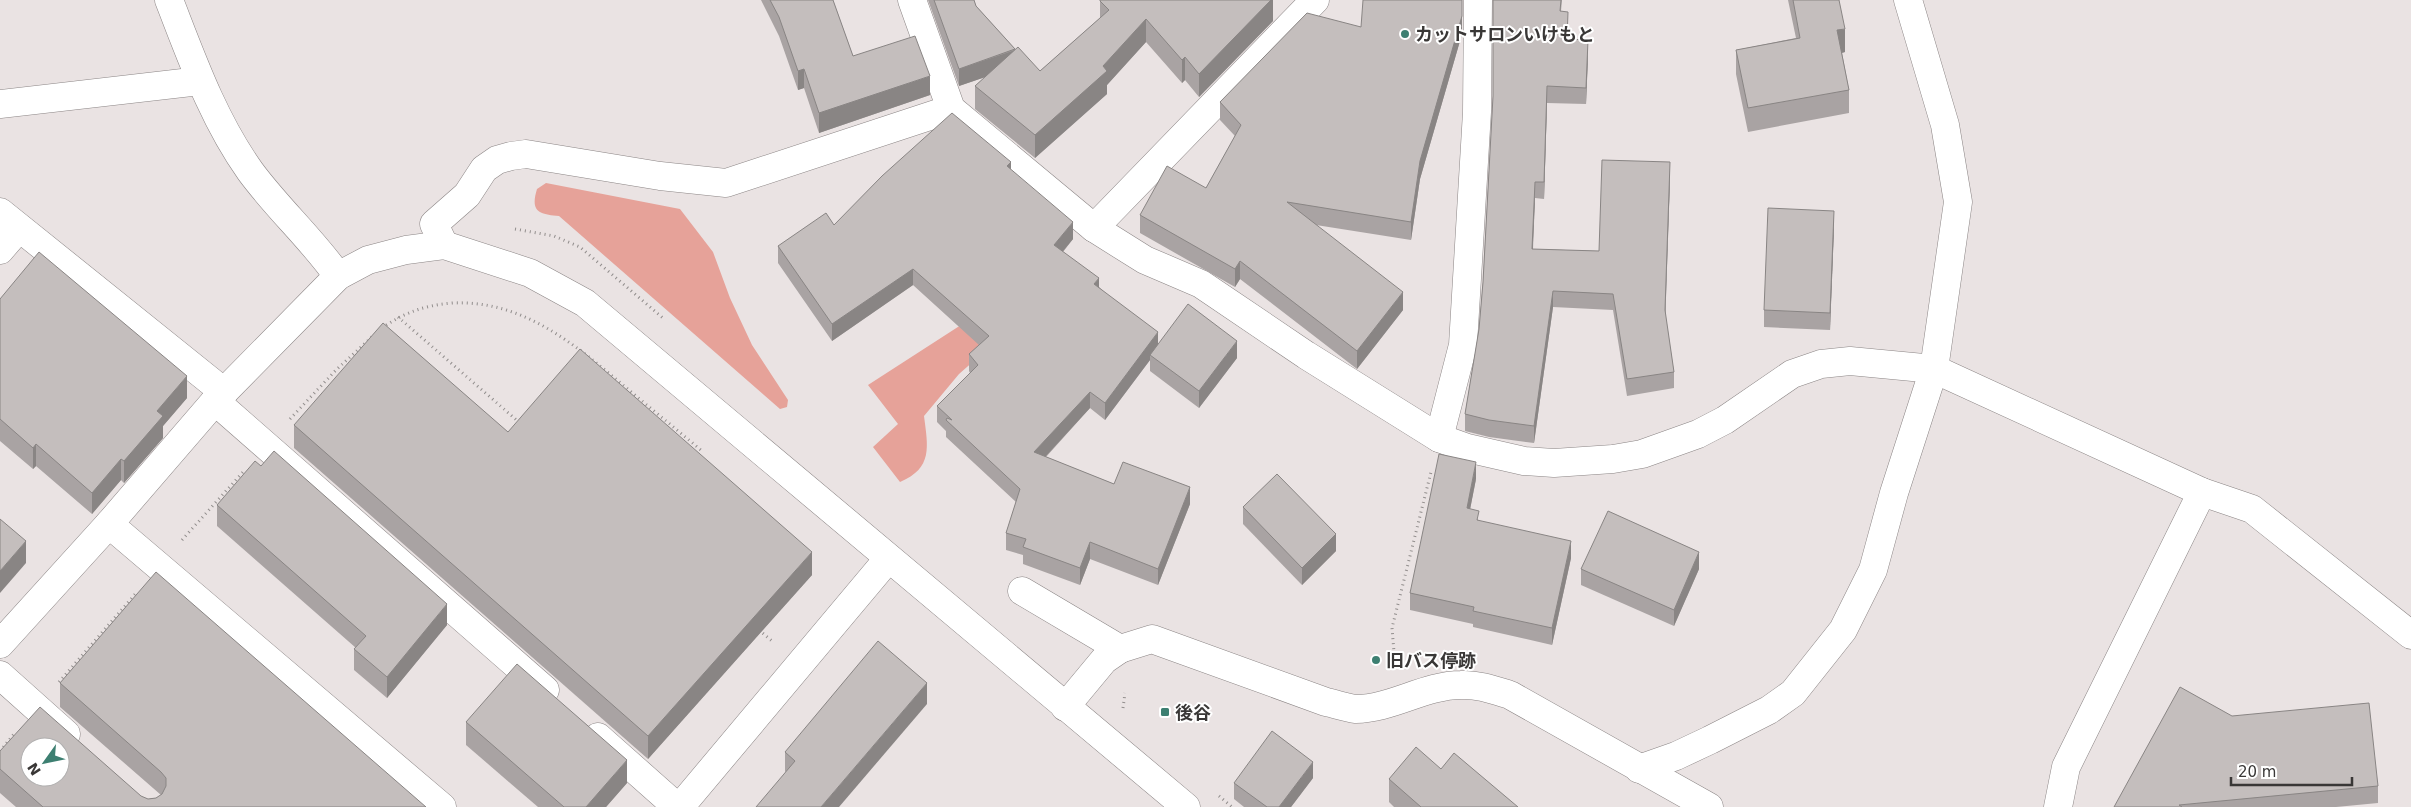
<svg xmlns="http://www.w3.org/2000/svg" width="2411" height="807" viewBox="0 0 2411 807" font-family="'DejaVu Sans','Noto Sans JP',sans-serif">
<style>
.green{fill:#e6a299}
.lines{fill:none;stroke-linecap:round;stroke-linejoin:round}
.minor-casing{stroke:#8b8585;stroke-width:29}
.path{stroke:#928e8d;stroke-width:3;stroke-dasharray:1 4;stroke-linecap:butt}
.minor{stroke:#fff;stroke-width:28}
.wall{fill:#a9a3a3}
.shaded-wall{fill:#898584}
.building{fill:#c4bebd;stroke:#898584;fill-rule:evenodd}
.poi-dot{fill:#3d7f71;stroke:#fff;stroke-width:2}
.labels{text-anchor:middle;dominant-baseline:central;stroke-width:4;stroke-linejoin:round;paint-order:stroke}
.poi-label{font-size:18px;font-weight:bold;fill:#393736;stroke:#fff;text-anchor:start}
</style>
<rect width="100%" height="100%" fill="#eae3e3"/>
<!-- green -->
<g class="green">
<path d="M 546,183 L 680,209 L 713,252 L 730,298 L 752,345 L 788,400 L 787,407 L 780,409 L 559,216 C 539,214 530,212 537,189 Z"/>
<path d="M 978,314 L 1000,338 L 959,374 L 924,416 C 928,447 933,468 900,482 L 873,447 L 898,424 L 868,385 Z"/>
</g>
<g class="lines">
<defs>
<g id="minor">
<path d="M 169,0 C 192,59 213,119 250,171 C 277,208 312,239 338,276"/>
<path d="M 912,0 L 951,109 L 1094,228 L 1145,260 L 1201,284 L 1306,355 L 1439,438 L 1467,448 L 1524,461 L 1554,463 L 1613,459 L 1642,454 L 1698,434 L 1725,420 L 1792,374 L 1821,364 L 1850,361 L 1934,369 L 2202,492 L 2252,509 L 2411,635"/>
<path d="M 0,104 L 200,81"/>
<path d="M 0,212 L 224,392"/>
<path d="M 1094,228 L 1315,0"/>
<path d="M 444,245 L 434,224 L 467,195 L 484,169 L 497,160 L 511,156 L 526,154 L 660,176 L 726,183 L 951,109"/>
<path d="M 0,250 L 19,228"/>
<path d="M 215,401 L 545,690"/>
<path d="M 1439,438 L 1463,345 L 1477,112 L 1478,0"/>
<path d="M 109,524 L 442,807"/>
<path d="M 1022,591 L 1120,649"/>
<path d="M 0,644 L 109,524 L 215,401 L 338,276 L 368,260 L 406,250 L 444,245 L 530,273 L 585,303 L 1186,807"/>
<path d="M 0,675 L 66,734"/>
<path d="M 1065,707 L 1104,660 L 1120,649 L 1152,639 L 1326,702 C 1336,704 1347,708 1356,709 C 1391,709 1425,685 1461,685 C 1478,684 1494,690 1510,695 L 1709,807"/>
<path d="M 598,737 L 677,807"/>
<path d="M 1639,769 L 1676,756 L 1710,740 L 1769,710 L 1793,693 L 1843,630 L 1873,570 L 1894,493 L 1934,369 L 1958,202 L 1945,125 L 1908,0"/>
<path d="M 680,807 L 888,559"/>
<path d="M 2058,807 L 2066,767 L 2202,492"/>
</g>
</defs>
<!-- minor casing -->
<use href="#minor" class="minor-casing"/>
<!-- path -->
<g class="path">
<path d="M 515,229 L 554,236 L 580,247 L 664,319"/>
<path d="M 398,317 L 520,423"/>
<path d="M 382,328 C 405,312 426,305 453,303 C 522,300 573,343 623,385 C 649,407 676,429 702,451"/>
<path d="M 290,419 L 336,370 L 374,335"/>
<path d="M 182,540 L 243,472"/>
<path d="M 759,630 L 773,642"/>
<path d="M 1395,664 L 1392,628 L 1431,472"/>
<path d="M 59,682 L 137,592"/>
<path d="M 1123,708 L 1125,693"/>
<path d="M 0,751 L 14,734"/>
<path d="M 1219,796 L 1232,807"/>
</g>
<!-- minor -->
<use href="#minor" class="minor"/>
</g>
<!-- wall -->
<g class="wall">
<path d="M 761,0 L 833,0 L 853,56 L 930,95 L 819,133 L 804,88 L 798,90 L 779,36 Z"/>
<path d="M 928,0 L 974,0 L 976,6 L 1015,49 L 1040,71 L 1100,18 L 1100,1 L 1273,0 L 1273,21 L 1199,97 L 1185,80 L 1182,83 L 1146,42 L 1107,85 L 1107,94 L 1035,158 L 975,109 L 975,86 L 985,77 L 959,86 Z"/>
<path d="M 1493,0 L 1562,0 L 1561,11 L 1568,39 L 1588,56 L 1586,104 L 1547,103 L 1544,199 L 1535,198 L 1533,249 L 1599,251 L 1670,179 L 1665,314 L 1674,372 L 1674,388 L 1627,396 L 1613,310 L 1553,307 L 1534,443 L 1489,437 L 1465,431 L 1465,414 L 1479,329 L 1483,282 L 1493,96 Z"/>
<path d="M 1788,0 L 1839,0 L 1845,52 L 1842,53 L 1849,90 L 1849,113 L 1748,132 L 1736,74 L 1736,50 L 1796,38 Z"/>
<path d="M 1361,27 L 1462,34 L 1420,179 L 1411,240 L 1316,225 L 1403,310 L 1357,369 L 1240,279 L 1235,287 L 1140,233 L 1140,215 L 1206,188 L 1235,136 L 1220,120 L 1220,102 Z"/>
<path d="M 1011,170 L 1073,239 L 1063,252 L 1099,287 L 1158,344 L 1237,358 L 1199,408 L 1150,371 L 1150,360 L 1105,420 L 1090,408 L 1046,457 L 1114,484 L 1190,504 L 1158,585 L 1090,559 L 1080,585 L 1023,564 L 1023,555 L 1006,550 L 1006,533 L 1016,502 L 946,437 L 946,431 L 937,422 L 937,406 L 970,373 L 969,371 L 969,354 L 979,345 L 913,285 L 832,341 L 778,263 L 778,246 Z"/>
<path d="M 1834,228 L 1830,330 L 1764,327 L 1764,310 Z"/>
<path d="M 0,299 L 187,398 L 163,426 L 163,438 L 124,483 L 121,480 L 92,514 L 36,466 L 33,469 L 0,441 Z"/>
<path d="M 294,425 L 508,432 L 812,575 L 648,759 L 294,448 Z"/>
<path d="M 1476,479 L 1470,509 L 1479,521 L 1571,558 L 1552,645 L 1473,627 L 1473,624 L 1410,610 L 1410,593 Z"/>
<path d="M 217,505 L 447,625 L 387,698 L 354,670 L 354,649 L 356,648 L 217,526 Z"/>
<path d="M 1243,507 L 1336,551 L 1302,585 L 1243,524 Z"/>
<path d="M 1581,569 L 1699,569 L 1674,626 L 1581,585 Z"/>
<path d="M 60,683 L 426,807 L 16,807 L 0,793 L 0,751 L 148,799 L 156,798 L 161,795 L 60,707 Z"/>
<path d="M 927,704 L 785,772 L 785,752 Z"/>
<path d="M 2232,716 L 2378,786 L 2378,803 L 2336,807 L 2114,807 Z"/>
<path d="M 466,722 L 627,783 L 606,807 L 538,807 L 466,745 Z"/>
<path d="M 1441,769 L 1518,807 L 1394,807 L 1389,802 L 1389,779 Z"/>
<path d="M 1313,778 L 1291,807 L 1244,807 L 1234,799 L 1234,783 Z"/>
</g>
<!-- shaded-wall -->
<g class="shaded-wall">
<path d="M 1255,0 L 1273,0 L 1273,21 L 1199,97 L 1199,74 Z"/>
<path d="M 1462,0 L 1462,34 L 1420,179 L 1411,240 L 1411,222 L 1420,161 Z"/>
<path d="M 1146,19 L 1146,42 L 1107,85 L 1107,94 L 1035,158 L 1035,135 L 1103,66 Z"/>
<path d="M 1845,29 L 1845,52 L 1837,54 L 1837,30 Z"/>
<path d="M 1588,40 L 1588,56 L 1586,104 L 1586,88 Z"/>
<path d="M 1015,50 L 1015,67 L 959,86 L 959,69 Z"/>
<path d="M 1185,57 L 1185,80 L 1182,83 L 1182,60 Z"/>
<path d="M 804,69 L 804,88 L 798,90 L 798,71 Z"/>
<path d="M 930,76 L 930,95 L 819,133 L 819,113 Z"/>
<path d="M 1547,86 L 1547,103 L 1544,199 L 1544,182 Z"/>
<path d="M 1011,162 L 1011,179 L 1007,166 Z"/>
<path d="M 1670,162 L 1670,179 L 1665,327 L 1665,310 Z"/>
<path d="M 1535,182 L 1535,198 L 1532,265 L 1532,249 Z"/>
<path d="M 1834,211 L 1834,228 L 1830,330 L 1830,313 Z"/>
<path d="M 1073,222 L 1073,239 L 1054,262 L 1054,245 Z"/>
<path d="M 1240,261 L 1240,279 L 1235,287 L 1235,269 Z"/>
<path d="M 913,269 L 913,285 L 832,341 L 832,324 Z"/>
<path d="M 1099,278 L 1099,295 L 1094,284 Z"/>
<path d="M 1553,291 L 1553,307 L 1534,443 L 1534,426 Z"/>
<path d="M 1403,292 L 1403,310 L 1357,369 L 1357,351 Z"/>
<path d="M 1158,332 L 1158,349 L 1150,355 L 1150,360 L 1105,420 L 1105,403 Z"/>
<path d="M 1237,341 L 1237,358 L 1199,408 L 1199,391 Z"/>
<path d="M 187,376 L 187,398 L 163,426 L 163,438 L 124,483 L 124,461 L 157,411 Z"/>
<path d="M 1090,392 L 1090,408 L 1034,469 L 1034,452 Z"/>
<path d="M 36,444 L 36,466 L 33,469 L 33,448 Z"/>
<path d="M 121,459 L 121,480 L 92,514 L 92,493 Z"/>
<path d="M 1476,462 L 1476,479 L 1467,525 L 1467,508 Z"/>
<path d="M 1190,487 L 1190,504 L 1158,585 L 1158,569 Z"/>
<path d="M 1336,534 L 1336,551 L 1302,585 L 1302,568 Z"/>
<path d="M 26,541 L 26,563 L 0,593 L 0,571 Z"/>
<path d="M 1571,541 L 1571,558 L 1552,645 L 1552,628 Z"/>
<path d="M 1090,542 L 1090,559 L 1080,585 L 1080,568 Z"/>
<path d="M 812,552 L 812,575 L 648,759 L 648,736 Z"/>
<path d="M 1699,552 L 1699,569 L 1674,626 L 1674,610 Z"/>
<path d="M 447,604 L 447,625 L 387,698 L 387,677 Z"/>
<path d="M 927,683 L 927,704 L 839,807 L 821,807 Z"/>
<path d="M 627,760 L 627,783 L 606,807 L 586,807 Z"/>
<path d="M 1313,762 L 1313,778 L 1291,807 L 1279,807 Z"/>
</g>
<!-- building -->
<g class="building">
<path d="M 770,0 L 833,0 L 853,56 L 915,36 L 930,76 L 819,113 L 804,69 L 798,71 L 779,17 Z"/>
<path d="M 934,0 L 974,0 L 976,6 L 1015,49 L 959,69 Z"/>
<path d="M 1100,0 L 1271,0 L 1199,74 L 1185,57 L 1182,60 L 1146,19 L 1103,66 L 1107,71 L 1035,135 L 975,86 L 1018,47 L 1040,71 L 1109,10 L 1100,1 Z"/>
<path d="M 1363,0 L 1462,0 L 1462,16 L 1420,161 L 1411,222 L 1287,202 L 1403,292 L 1357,351 L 1240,261 L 1235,269 L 1140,215 L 1167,166 L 1206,188 L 1241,125 L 1220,102 L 1307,13 L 1361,27 Z"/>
<path d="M 1493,0 L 1561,0 L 1560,11 L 1568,12 L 1567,39 L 1588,40 L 1586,88 L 1547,86 L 1544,182 L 1535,182 L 1532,249 L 1599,251 L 1602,160 L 1670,162 L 1665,310 L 1674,372 L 1627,379 L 1613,294 L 1553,291 L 1534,426 L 1489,420 L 1465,414 L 1479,329 L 1483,282 L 1493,96 Z"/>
<path d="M 1793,0 L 1839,0 L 1845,29 L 1837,30 L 1849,90 L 1748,108 L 1736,50 L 1800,38 Z"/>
<path d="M 952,113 L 1011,162 L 1007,166 L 1073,222 L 1054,245 L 1099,278 L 1094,284 L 1158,332 L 1105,403 L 1090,392 L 1034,452 L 1114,484 L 1123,462 L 1190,487 L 1158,569 L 1090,542 L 1080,568 L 1023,547 L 1026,539 L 1006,533 L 1020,489 L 946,420 L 947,418 L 952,420 L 937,406 L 978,365 L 969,354 L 989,336 L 913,269 L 832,324 L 778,246 L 826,213 L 834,225 L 882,176 Z"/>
<path d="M 1768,208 L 1834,211 L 1830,313 L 1764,310 Z"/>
<path d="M 39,252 L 187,376 L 157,411 L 163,416 L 124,461 L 121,459 L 92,493 L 36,444 L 33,448 L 0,419 L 0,299 Z"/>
<path d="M 1188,304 L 1237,341 L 1199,391 L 1150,355 Z"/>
<path d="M 383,323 L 508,432 L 580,349 L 812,552 L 648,736 L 294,425 Z"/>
<path d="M 274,451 L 447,604 L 387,677 L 354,649 L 366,636 L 217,505 L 255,461 L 261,466 Z"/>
<path d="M 1439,454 L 1476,462 L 1467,508 L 1479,511 L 1477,520 L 1571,541 L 1552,628 L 1473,611 L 1474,607 L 1410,593 Z"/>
<path d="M 1277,474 L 1336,534 L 1302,568 L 1243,507 Z"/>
<path d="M 1608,511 L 1699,552 L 1674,610 L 1581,569 Z"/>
<path d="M 0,519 L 26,541 L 0,571 Z"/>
<path d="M 156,572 L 426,807 L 43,807 L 0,769 L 0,751 L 40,707 L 141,796 L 148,799 L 156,798 L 162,794 L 166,786 L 166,778 L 161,772 L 60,683 ZM 30,747 L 60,747 L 60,777 L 30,777 Z"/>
<path d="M 878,641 L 927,683 L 821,807 L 756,807 L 795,761 L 785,752 Z"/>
<path d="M 517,664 L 627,760 L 586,807 L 564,807 L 466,722 Z"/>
<path d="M 2180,687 L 2232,716 L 2369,703 L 2378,786 L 2179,805 L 2182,807 L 2114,807 Z"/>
<path d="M 1272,731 L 1313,762 L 1279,807 L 1267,807 L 1234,783 Z"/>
<path d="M 1416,747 L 1441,769 L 1454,753 L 1518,807 L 1421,807 L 1389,779 Z"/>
</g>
<!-- markers -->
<g class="poi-dot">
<circle cx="1405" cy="34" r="5"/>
<circle cx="1376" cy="660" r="5"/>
<rect x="1160" y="707" width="10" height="10" rx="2.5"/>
</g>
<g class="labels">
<!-- poi labels -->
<g class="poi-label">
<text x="1415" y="34">カットサロンいけもと</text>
<text x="1386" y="660">旧バス停跡</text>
<text x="1175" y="712">後谷</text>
</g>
</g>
<!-- north arrow -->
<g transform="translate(45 762) rotate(237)"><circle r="24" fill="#ffffff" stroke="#b0afaf"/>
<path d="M0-4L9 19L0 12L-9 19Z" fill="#3d7f71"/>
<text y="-8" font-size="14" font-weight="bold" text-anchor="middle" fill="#393736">N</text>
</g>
<!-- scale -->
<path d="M2231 777v8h121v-8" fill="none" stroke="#393736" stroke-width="2.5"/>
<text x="2238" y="777" font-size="15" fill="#393736" stroke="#ffffff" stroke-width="4" paint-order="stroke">20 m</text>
</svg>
